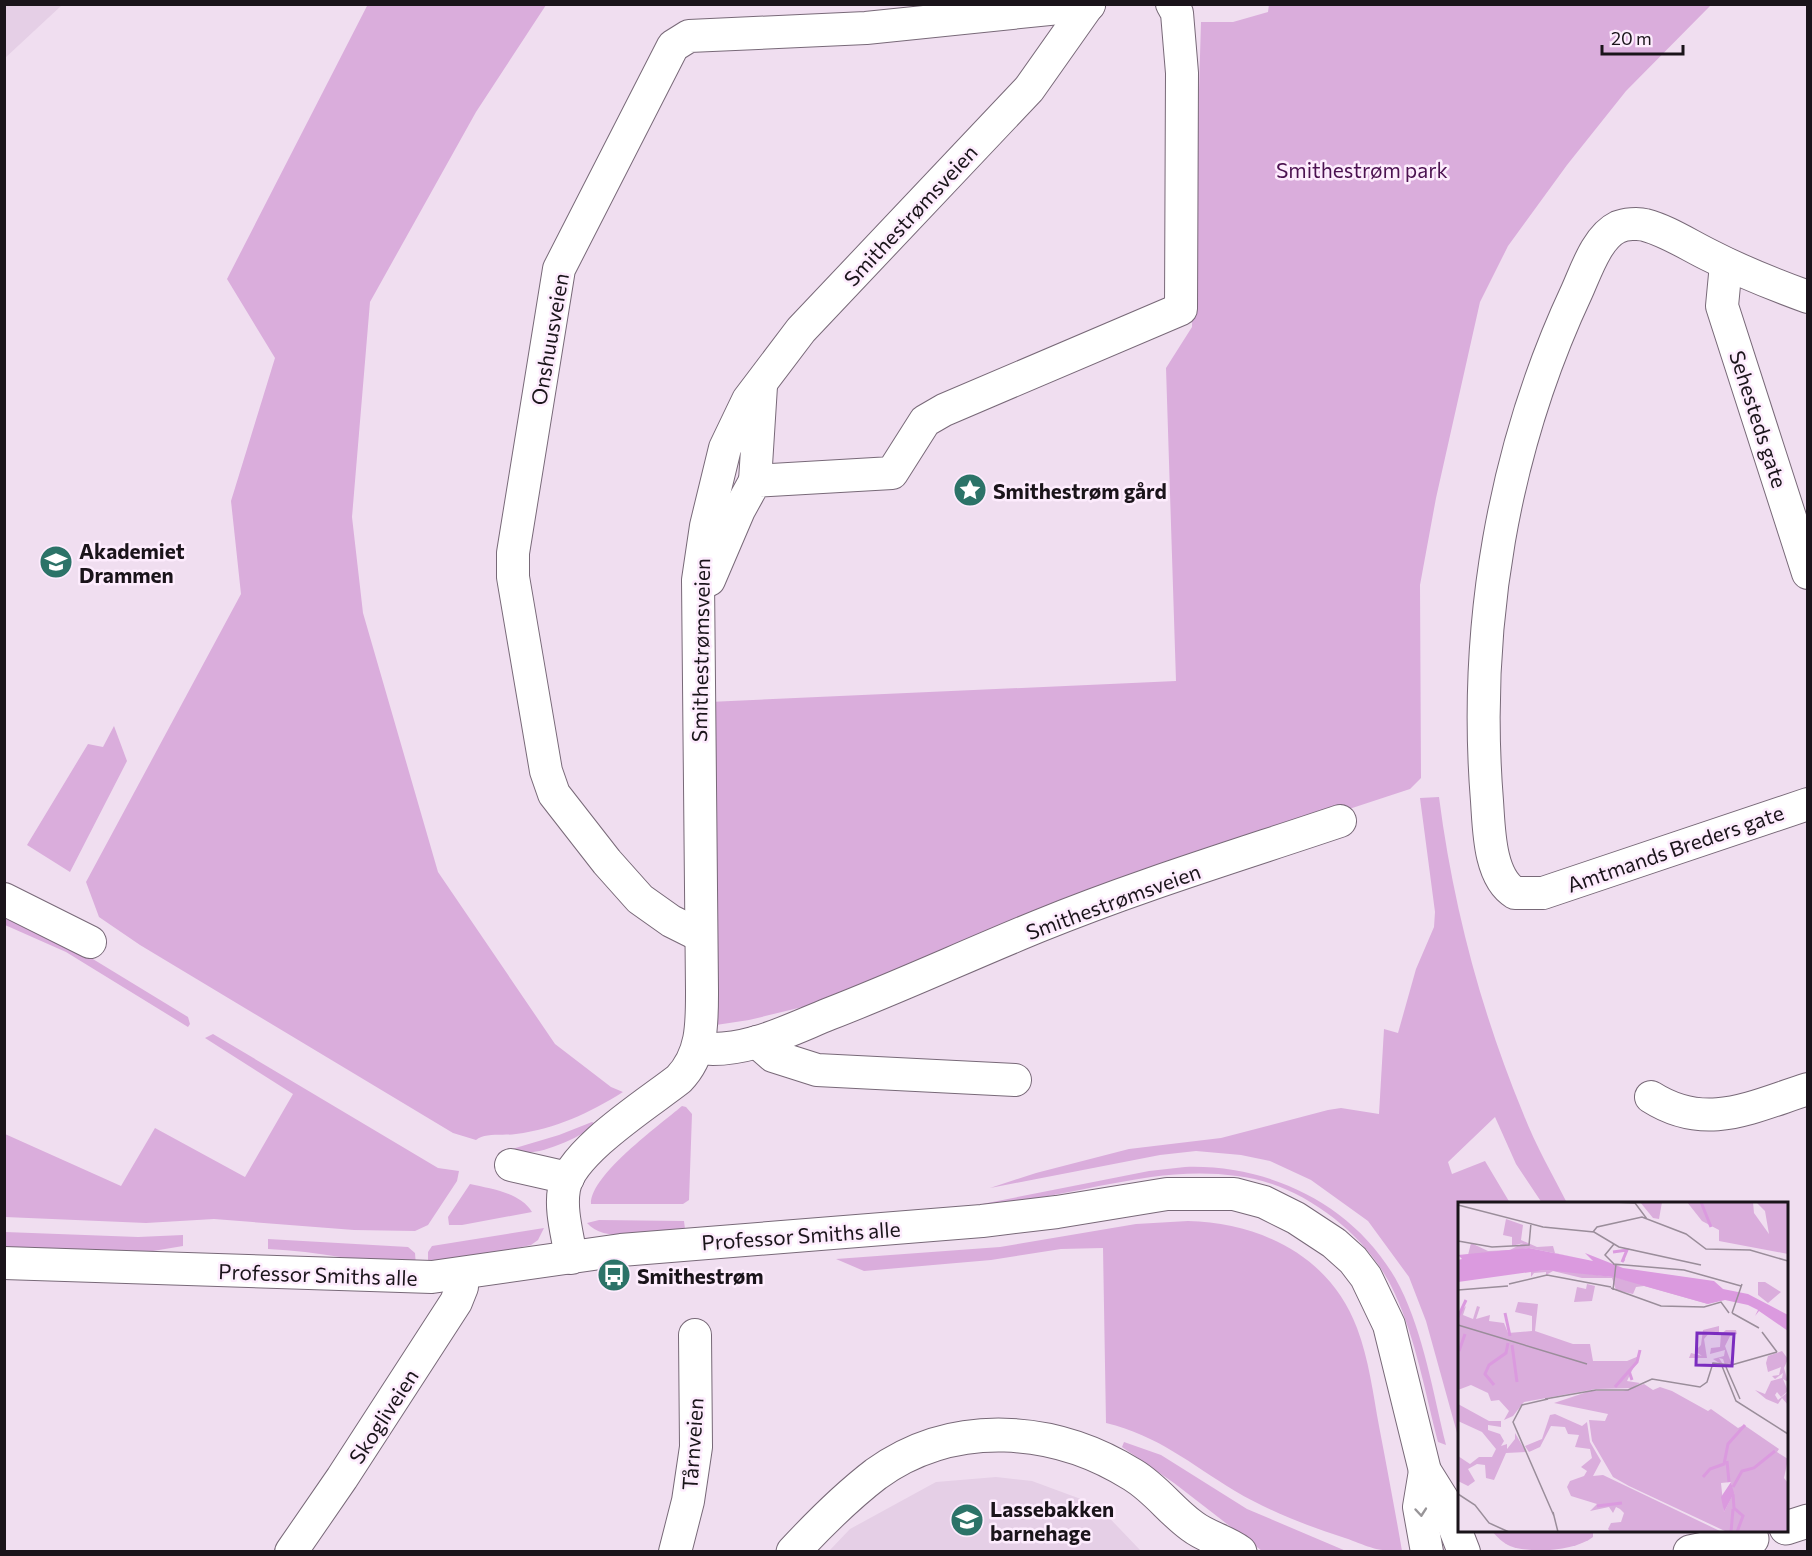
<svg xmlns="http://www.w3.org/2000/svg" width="1812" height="1556" viewBox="0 0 1812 1556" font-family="Commissioner,sans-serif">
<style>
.built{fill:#e5cfe6}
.green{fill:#daaddc}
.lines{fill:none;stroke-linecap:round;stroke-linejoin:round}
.street-casing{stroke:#786978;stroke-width:34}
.secondary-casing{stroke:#786978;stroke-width:35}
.street{stroke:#fff;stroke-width:32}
.secondary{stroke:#fff;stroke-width:33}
.oneway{stroke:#989598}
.labels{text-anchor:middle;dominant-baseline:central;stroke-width:5;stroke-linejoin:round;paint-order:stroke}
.park-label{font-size:21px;fill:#4b1150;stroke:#fdecfd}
.street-label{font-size:21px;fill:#1a141a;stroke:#fdecfd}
.poi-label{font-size:21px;font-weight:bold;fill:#1a141a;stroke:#fdecfd;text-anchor:start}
.inset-river{fill:none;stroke:#db9adf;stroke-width:3}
.inset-road{fill:none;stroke:#9a8d9a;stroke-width:1.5}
.view{fill:#7b2cbf;fill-opacity:0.15;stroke:#7b2cbf;stroke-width:3}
.inset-edge{fill:none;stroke:#1a141a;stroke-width:3}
</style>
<rect width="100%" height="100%" fill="#f0def0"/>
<!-- built -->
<g class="built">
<path d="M 5,4 L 62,4 L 62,5 L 5,58 Z"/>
<path d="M 996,1477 L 1032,1481 L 1097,1505 L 1141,1551 L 829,1551 L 850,1529 L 936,1482 Z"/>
</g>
<!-- green -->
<g class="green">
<path d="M 368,4 L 546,5 L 476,112 L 370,302 L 352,517 L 363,613 L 438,872 L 555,1044 L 611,1087 L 623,1092 C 589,1113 556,1129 516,1134 C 504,1136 485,1132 476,1140 L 453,1133 L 140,945 L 99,917 L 86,882 L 241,594 L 231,501 L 275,358 L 227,279 Z"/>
<path d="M 1269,4 L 1711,5 L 1626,91 L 1567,165 L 1508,246 L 1480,302 L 1436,498 L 1420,585 L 1421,778 L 1410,789 L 1090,894 L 865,992 L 749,1020 L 716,1025 L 709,702 L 1176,681 L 1166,368 L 1192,327 L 1201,22 L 1233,22 L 1268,12 Z"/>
<path d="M 114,726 L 127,761 L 70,872 L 27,845 L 88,744 L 103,747 Z"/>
<path d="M 1439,797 C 1453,906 1481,1011 1523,1113 C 1535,1144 1552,1174 1567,1203 L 1542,1203 L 1516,1164 L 1495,1117 L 1448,1162 L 1452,1174 L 1485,1161 L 1510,1203 L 1460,1204 L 1459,1440 L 1426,1321 L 1409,1277 L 1368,1221 L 1311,1180 L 1270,1161 L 1241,1155 L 1196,1151 L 1160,1155 L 990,1188 L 1036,1173 L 1129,1149 L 1221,1138 L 1328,1110 L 1341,1108 L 1379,1114 L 1384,1029 L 1398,1033 L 1416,969 L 1434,927 L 1435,912 L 1420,798 Z"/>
<path d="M 5,918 L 83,953 L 188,1017 L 190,1024 L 188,1027 L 66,952 L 5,925 Z"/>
<path d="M 213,1034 L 438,1168 L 459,1171 L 457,1181 L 428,1225 L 415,1231 L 354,1230 L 214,1219 L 146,1223 L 5,1217 L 5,1134 L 121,1186 L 155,1128 L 245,1177 L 293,1094 L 205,1038 Z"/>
<path d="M 682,1106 L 686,1107 L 692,1114 L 689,1200 L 683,1204 L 591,1204 C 590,1175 660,1125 682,1106 Z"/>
<path d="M 592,1122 L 596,1124 C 582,1137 529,1162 512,1149 L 559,1135 Z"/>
<path d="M 1185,1167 C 1272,1164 1359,1207 1400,1287 C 1424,1335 1433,1393 1446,1445 L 1438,1442 C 1425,1392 1416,1340 1395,1294 C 1369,1235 1301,1183 1237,1176 C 1209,1172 1179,1173 1151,1177 C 1089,1186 1030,1203 967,1207 L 1149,1171 Z"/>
<path d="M 470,1184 C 491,1189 520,1192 532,1212 L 462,1225 L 449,1225 L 448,1217 Z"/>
<path d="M 599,1220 L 684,1221 L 685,1229 C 658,1232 606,1245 587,1223 Z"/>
<path d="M 1188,1221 C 1261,1223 1330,1256 1357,1328 C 1369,1360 1373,1393 1379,1426 C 1387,1468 1395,1510 1402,1551 C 1376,1552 1368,1546 1345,1538 C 1307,1526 1269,1511 1235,1491 C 1189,1463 1159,1436 1106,1423 L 1103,1248 L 1061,1249 L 991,1260 L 864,1271 L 836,1259 L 1000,1247 L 1136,1224 Z"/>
<path d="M 544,1228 L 538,1240 L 531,1245 L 428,1266 L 428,1252 L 432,1246 Z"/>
<path d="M 5,1232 L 138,1237 L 183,1235 L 183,1246 L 147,1252 L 5,1249 Z"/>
<path d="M 268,1239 L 408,1247 L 415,1253 L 416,1266 C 366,1263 318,1251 268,1249 Z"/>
<path d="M 1124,1442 L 1161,1455 L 1247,1509 L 1346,1551 L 1262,1551 L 1174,1483 L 1122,1447 Z"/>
<path d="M 1593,1531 L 1593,1537 C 1575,1551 1531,1554 1510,1546 C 1503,1543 1497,1537 1492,1531 Z"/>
</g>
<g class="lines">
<defs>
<g id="street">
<path d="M 1726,264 L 1722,306 L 1808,573"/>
<path d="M 1808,297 C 1775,285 1742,272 1711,256 C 1690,246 1668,231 1645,225 C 1638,223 1625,224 1618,227 C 1597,237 1586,271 1577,291 C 1503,449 1473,627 1487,801 C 1489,829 1489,877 1515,893 L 1543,893 L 1808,804"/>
<path d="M 755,481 L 761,386"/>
<path d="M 709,580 L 739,510 L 755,481 L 892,473 L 925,421 L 944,410 L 1181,309 L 1182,73 L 1177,13 L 1172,4"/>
<path d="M 4,899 L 90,942"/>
<path d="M 701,936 L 671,921 L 640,899 L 607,862 L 554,794 L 546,771 L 513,577 L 513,553 L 559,269 L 673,46 L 689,36 L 866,28 L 1089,5"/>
<path d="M 757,1042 L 773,1056 L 817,1070 L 1015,1080"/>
<path d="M 698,1048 C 744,1054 787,1031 829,1014 C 899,987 968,955 1039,926 C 1137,886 1239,855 1340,821"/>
<path d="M 1651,1097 C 1706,1132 1751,1107 1808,1089"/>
<path d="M 511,1165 L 568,1178"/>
<path d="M 571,1258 C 568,1236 560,1211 564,1189 C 570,1152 650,1102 679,1079 C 703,1054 702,1023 702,990 L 698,580 L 706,526 L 725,448 L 748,400 L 801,330 L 1029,89 L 1089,4"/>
<path d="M 4,1263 L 432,1277 L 621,1250 L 982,1221 L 1057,1212 L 1167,1194 L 1234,1194 L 1264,1202 L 1296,1218 L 1334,1243 L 1353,1260 L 1366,1277 L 1389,1325 L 1425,1471 L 1445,1503 L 1464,1552"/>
<path d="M 1425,1471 L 1419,1507 L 1427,1552"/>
<path d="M 291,1552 L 342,1478 L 456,1302 L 462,1287 L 462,1274"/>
<path d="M 675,1552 L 688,1501 L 696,1447 L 695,1335"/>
</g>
<g id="secondary">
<path d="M 1786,1528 L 1808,1521"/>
<path d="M 793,1552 C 819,1524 846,1497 876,1474 C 954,1418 1055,1426 1133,1475 C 1156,1489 1171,1511 1192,1526 C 1206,1537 1225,1541 1240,1552"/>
<path d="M 1690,1552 L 1752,1539"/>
</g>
</defs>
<!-- street casing -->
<use href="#street" class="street-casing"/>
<!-- secondary casing -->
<use href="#secondary" class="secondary-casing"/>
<!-- street -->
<use href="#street" class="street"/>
<!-- secondary -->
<use href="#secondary" class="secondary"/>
</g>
<!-- one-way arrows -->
<defs><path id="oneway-chevron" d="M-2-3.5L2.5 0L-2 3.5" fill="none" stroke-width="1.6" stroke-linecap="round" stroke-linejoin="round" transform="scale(1.5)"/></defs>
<use class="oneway" href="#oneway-chevron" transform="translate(1421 1512) rotate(85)"/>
<!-- icons -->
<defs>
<symbol id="sight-disc" viewBox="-11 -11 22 22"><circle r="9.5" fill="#2c7368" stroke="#fdecfd"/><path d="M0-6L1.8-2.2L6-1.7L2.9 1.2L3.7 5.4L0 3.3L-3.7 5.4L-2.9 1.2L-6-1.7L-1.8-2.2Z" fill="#fff"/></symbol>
<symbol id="school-disc" viewBox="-11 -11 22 22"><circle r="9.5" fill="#2c7368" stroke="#fdecfd"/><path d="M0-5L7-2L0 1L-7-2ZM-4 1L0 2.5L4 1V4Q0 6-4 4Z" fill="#fff"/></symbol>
<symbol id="bus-disc" viewBox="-11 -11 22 22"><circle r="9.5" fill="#2c7368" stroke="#fdecfd"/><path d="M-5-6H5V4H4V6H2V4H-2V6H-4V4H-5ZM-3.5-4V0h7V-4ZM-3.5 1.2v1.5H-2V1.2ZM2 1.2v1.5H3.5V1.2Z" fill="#fff"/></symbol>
</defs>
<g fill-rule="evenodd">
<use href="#sight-disc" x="951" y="471" width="38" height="38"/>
<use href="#school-disc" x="37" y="543" width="38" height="38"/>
<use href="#bus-disc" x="595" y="1256" width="38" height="38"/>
<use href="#school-disc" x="948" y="1501" width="38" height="38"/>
</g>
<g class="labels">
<!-- park labels -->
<g class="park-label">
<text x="1362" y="169">Smithestrøm park</text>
</g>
<!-- street labels -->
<g class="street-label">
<text transform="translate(910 215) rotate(-47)">Smithestrømsveien</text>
<text transform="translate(549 339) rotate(-80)">Onshuusveien</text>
<text transform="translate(1759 419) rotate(72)">Sehesteds gate</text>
<text transform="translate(700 650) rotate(-89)">Smithestrømsveien</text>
<text transform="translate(1675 848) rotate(-19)">Amtmands Breders gate</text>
<text transform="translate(1113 901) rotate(-20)">Smithestrømsveien</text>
<text transform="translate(801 1235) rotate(-4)">Professor Smiths alle</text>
<text transform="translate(318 1274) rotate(2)">Professor Smiths alle</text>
<text transform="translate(383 1416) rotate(-57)">Skogliveien</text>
<text transform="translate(692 1444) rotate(-86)">Tårnveien</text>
</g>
<!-- poi labels -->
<g class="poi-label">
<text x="993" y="490">Smithestrøm gård</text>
<text x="79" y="550">Akademiet<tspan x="79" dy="24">Drammen</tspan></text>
<text x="637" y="1275">Smithestrøm</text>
<text x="990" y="1508">Lassebakken<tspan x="990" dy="24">barnehage</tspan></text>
</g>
</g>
<!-- overview -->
<g transform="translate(1458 1202)">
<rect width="330" height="330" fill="#f0def0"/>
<path d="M 182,0 L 204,0 L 201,17 L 195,16 ZM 229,0 L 295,0 L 296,11 L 311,32 L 307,9 L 298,0 L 330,0 L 330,52 L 261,39 L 261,28 L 244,19 ZM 48,17 L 65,23 L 63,38 L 79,45 L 95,44 L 97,51 L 120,56 L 71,46 L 16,55 L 0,53 L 10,53 L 13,41 L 30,49 L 52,48 L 65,41 L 54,44 L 54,35 L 45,33 ZM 87,68 L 107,69 L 156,75 L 246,98 L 250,102 L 186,84 L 178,85 L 175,92 L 158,88 L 154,76 L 124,76 L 95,69 L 88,73 L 88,70 L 76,71 L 73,75 L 73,69 ZM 300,80 L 307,80 L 323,90 L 310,101 L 300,93 ZM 129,82 L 137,84 L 134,99 L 116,100 L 119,85 L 128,87 ZM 60,100 L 80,102 L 77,129 L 115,142 L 132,142 L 135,159 L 169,159 L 181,154 L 169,179 L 182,181 L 174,186 L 138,187 L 66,200 L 55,214 L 46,218 L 51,209 L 41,198 L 33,199 L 30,191 L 13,183 L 0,188 L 0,111 L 8,104 L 5,113 L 15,117 L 19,104 L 22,105 L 18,117 L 32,113 L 31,119 L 46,121 L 50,131 L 74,129 L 74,114 L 57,110 ZM 261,124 L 261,132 L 252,130 L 246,137 L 249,156 L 231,156 L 233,151 L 244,154 L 237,149 L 243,143 L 245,128 ZM 268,128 L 278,128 L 279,132 L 272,134 L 267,144 L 274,163 L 267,163 L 265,157 L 261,156 L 266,164 L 255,157 L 266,154 L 267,148 L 252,152 L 253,146 L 262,145 L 263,132 ZM 324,149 L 330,157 L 326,166 L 330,180 L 325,177 L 330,189 L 323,195 L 319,190 L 317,193 L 320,198 L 330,190 L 330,203 L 324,196 L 320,202 L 308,197 L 297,188 L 307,192 L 313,179 L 324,176 L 325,171 L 317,177 L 314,174 L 321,173 L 323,165 L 310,170 L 308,161 L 310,154 ZM 186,182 L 195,188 L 202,185 L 214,189 L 250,209 L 253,207 L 280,226 L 286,223 L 321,247 L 319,250 L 330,257 L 326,276 L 330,281 L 330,330 L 269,330 L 171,284 L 155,275 L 134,239 L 131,218 L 147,219 L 150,212 L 96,201 L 132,189 L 165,189 ZM 273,280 L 275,292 L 266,310 L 263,281 ZM 0,202 L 31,219 L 43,219 L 43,225 L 30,223 L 30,228 L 42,232 L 46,239 L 43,244 L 49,242 L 49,247 L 57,237 L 57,231 L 68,250 L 48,251 L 36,278 L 28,276 L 27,263 L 19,262 L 10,267 L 17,279 L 10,284 L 0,279 L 0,254 L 12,262 L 21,255 L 34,255 L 38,247 L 24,230 L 0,219 ZM 97,212 L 124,224 L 129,220 L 132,240 L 143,259 L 135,274 L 145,273 L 264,330 L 153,330 L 150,327 L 153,321 L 163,320 L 166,311 L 162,307 L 158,305 L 155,311 L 151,305 L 132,309 L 139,302 L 113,294 L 109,285 L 112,279 L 126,274 L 129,269 L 123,265 L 134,256 L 132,247 L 117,245 L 121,233 L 110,232 L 107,225 L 93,224 L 82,245 L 71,250 L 67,244 L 84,237 L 92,213 Z" fill="#daaddc" fill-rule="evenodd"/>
<path d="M 71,46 L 135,59 L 127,51 L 165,66 L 256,79 L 265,87 L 290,92 L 330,113 L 330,129 L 301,109 L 297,114 L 300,108 L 290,103 L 267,98 L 250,102 L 155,75 L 87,68 L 0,80 L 0,58 L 4,57 L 0,53 ZM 273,280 L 276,291 L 266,310 L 263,295 Z" fill="#db9adf"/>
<path class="inset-river" d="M 243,0 L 253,25M 155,50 L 169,48 L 164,60 L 166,57M 47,111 L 52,134M 0,115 L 8,98M 54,143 L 59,180M 1,149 L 7,132M 174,178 L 171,169 L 179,160 L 182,148M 36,183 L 27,172 L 31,163 L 48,151 L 50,141M 157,185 L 171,169M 269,259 L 271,280M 245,275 L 252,267 L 266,262 L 270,242 L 287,223M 275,285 L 284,269 L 296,266 L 317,249M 275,292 L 276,306 L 285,314 L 279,330M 139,304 L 164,301M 273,330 L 275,307"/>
<path class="inset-road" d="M 156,0 L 177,1 L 189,17M 0,3 L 85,25 L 136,30 L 161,45 L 243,63M 135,30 L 139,25 L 184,15 L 228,32 L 248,47 L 292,48 L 330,59M 0,39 L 34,45 L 71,43 L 73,21M 156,42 L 147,53 L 157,63M 155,62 L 226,68 L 283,84M 51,82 L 89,73 L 153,85M 153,86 L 203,104 L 246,105 L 263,100 L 271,111M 0,88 L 50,84M 155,88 L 158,62M 274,111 L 284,82M 274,111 L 301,126M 0,123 L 129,162M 304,130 L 319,150M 264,164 L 278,199 L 330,232M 270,164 L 319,150M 268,165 L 282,197M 87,197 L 138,188 L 170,188 L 194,177 L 242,185 L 249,180 L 255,161 L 273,163M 90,197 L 64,203 L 55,220 L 96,314M 0,292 L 17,303 L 31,321 L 51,330M 95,310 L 100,330"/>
<path class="view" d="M 239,131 L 276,132 L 274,164 L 238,163 Z"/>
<rect width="330" height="330" class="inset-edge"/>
</g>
<!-- border -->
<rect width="1812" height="1556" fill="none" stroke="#1a141a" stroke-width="12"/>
<!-- scale -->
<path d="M1602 45v9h81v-9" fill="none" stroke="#1a141a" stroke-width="3"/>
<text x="1611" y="45" font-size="18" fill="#1a141a" stroke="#fdecfd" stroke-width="4.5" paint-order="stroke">20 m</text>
</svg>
